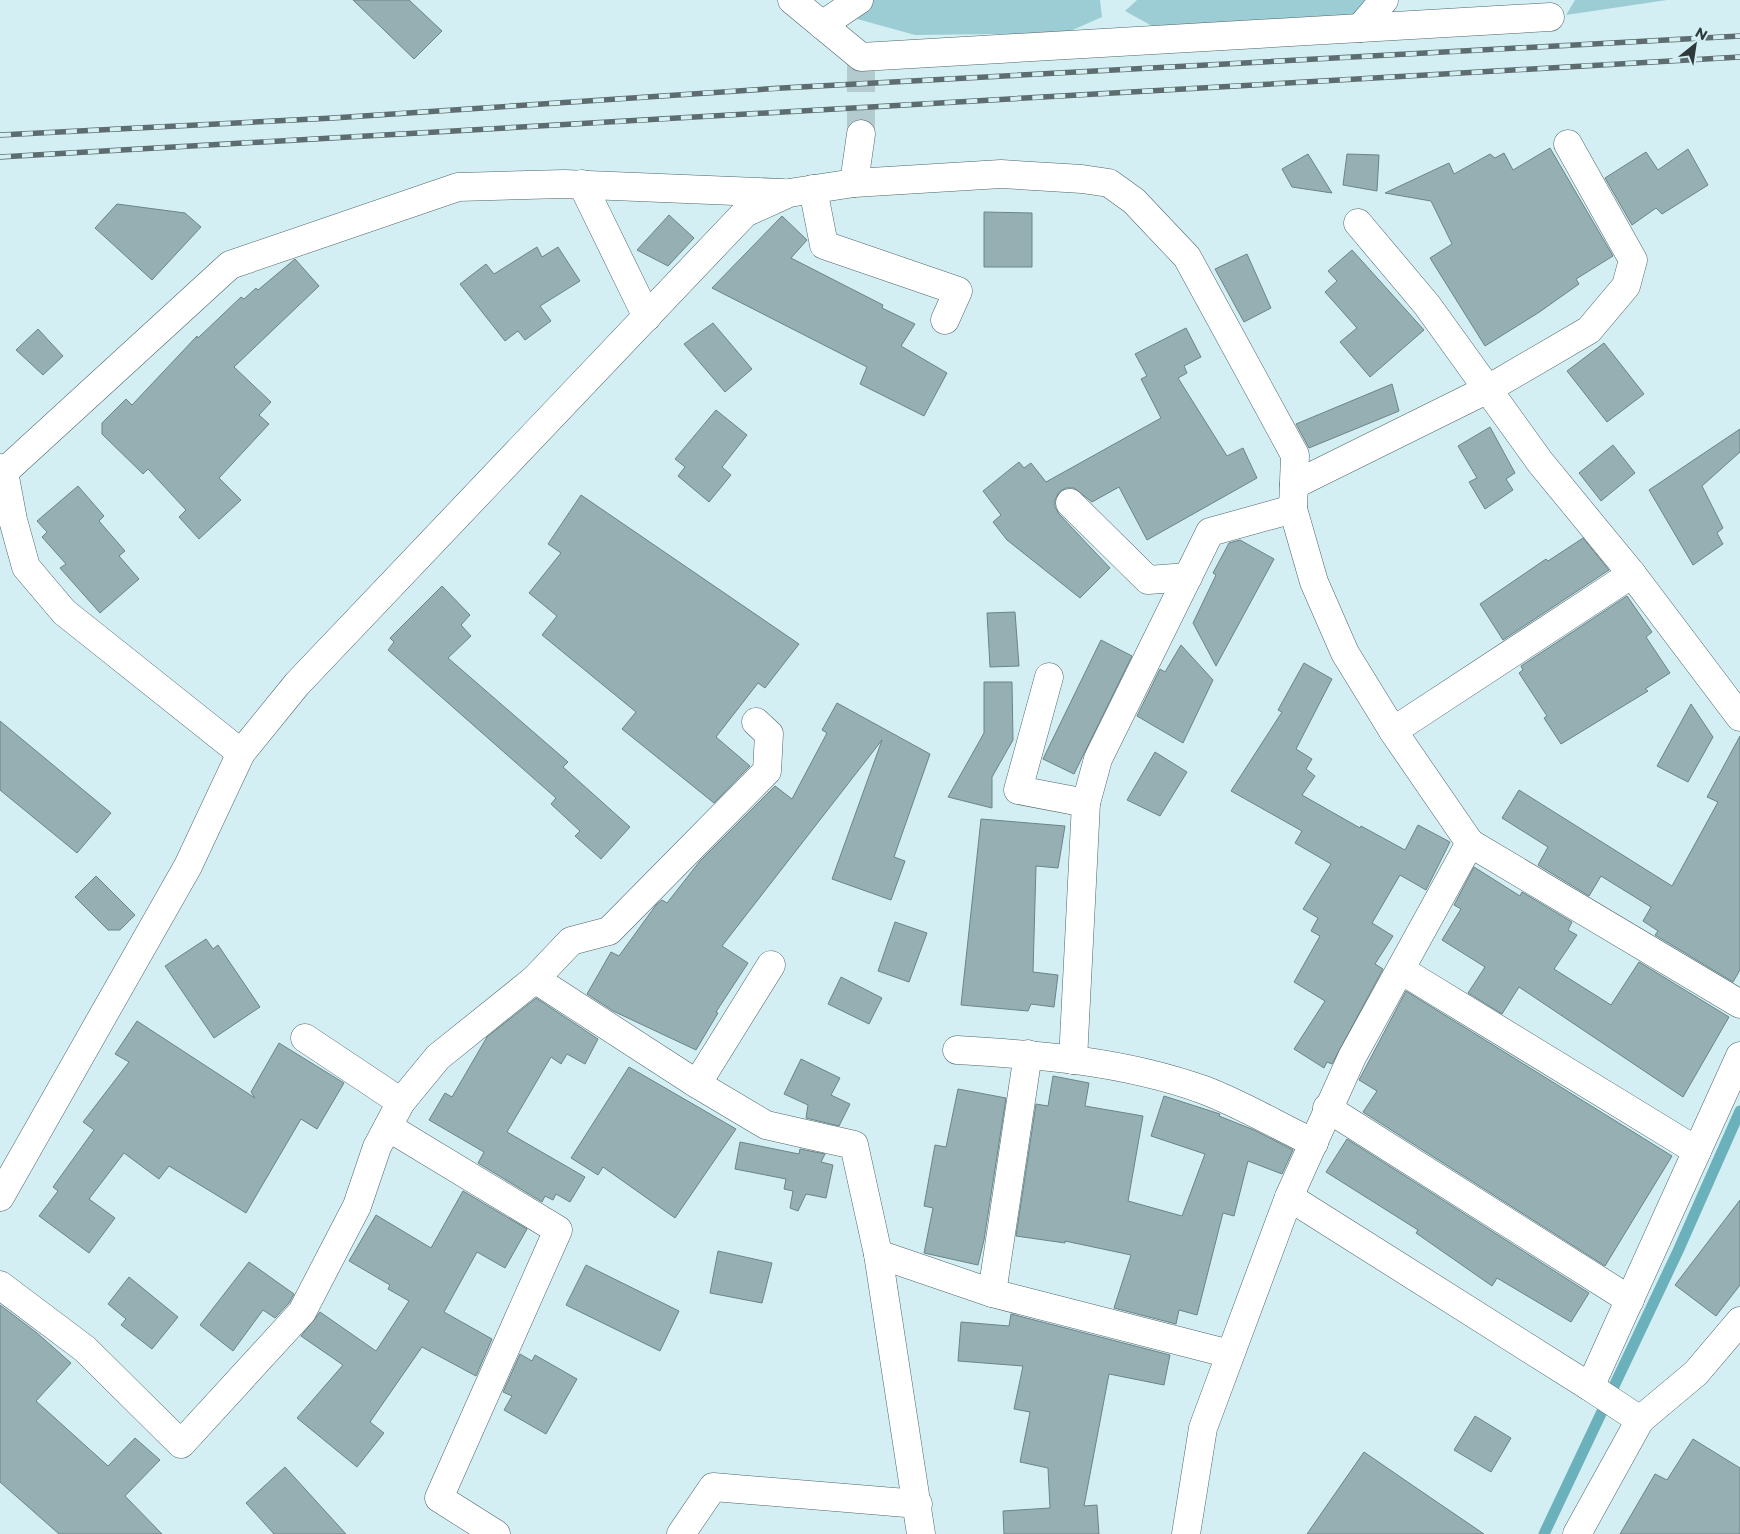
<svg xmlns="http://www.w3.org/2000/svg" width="1740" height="1534" viewBox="0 0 1740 1534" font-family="Montserrat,sans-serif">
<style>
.green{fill:#9ccdd5}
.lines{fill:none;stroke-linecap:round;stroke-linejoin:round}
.stream{stroke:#6bb1bc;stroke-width:11}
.building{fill:#96afb3;stroke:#6b8488}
.minor-tunnel{stroke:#b3cbce;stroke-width:28;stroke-dasharray:28 14;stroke-linecap:butt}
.minor-casing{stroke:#4d6568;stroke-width:29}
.minor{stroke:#fff;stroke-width:28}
.rail-casing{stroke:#5d6c6f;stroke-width:5.5}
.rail{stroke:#d4eff3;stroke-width:4;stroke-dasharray:11;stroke-linecap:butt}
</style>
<rect width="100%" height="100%" fill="#d4eff3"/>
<!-- green -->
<g class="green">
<path d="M 836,0 L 1100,0 L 1102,17 L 1066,33 L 915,35 L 850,17 Z"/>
<path d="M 1137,0 L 1380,0 L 1330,29 L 1183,43 L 1125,11 Z"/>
<path d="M 1575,0 L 1667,0 L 1566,15 Z"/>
</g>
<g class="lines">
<!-- stream -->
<path class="stream" d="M 1544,1534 L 1678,1251 L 1740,1111"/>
</g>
<!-- building -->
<g class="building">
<path d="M 353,0 L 409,0 L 442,31 L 414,59 Z"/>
<path d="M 1550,148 L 1613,256 L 1576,279 L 1579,284 L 1538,313 L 1485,346 L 1430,258 L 1452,244 L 1431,201 L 1385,193 L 1449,163 L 1454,174 L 1490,154 L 1495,158 L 1504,153 L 1513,170 Z"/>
<path d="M 1688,149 L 1708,185 L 1662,214 L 1656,208 L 1632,225 L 1605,178 L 1646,152 L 1658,170 Z"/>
<path d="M 1308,154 L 1332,193 L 1292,187 L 1282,169 Z"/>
<path d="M 1347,154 L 1379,155 L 1377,191 L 1343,185 Z"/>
<path d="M 117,204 L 185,213 L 201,227 L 152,280 L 95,228 Z"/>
<path d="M 984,212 L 1032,213 L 1032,267 L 984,267 Z"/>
<path d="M 669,215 L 694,238 L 668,266 L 637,250 Z"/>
<path d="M 782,216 L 807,240 L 791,258 L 883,305 L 882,308 L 915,324 L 901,346 L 947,373 L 924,416 L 860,384 L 867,367 L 712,288 Z"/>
<path d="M 537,247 L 542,257 L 558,247 L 580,281 L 540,306 L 551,321 L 525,340 L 518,331 L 505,341 L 460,284 L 486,264 L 494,274 Z"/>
<path d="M 1352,250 L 1424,330 L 1370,377 L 1340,342 L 1357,328 L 1325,292 L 1337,281 L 1328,271 Z"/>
<path d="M 1247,254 L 1271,308 L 1244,322 L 1215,269 Z"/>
<path d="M 295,259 L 319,286 L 234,367 L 271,402 L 259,415 L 269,424 L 219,478 L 241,500 L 199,539 L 179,517 L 186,510 L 148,469 L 143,474 L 102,434 L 102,423 L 126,399 L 132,405 L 197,336 L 198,338 L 241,297 L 244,299 L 256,288 L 258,290 Z"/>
<path d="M 713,323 L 752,369 L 725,392 L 684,344 Z"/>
<path d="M 1186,328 L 1201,357 L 1184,366 L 1187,373 L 1178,378 L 1227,456 L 1243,448 L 1257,478 L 1147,540 L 1119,487 L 1092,502 L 1074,488 L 1066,488 L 1059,492 L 1055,500 L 1055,507 L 1059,514 L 1110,568 L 1080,598 L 1007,540 L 993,522 L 1001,515 L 983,491 L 1019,462 L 1024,468 L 1031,463 L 1046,482 L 1161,418 L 1141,379 L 1147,376 L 1135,354 Z"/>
<path d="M 38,329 L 63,356 L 43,375 L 16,350 Z"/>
<path d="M 1604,343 L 1644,394 L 1607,422 L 1567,371 Z"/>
<path d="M 1392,384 L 1399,411 L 1309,448 L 1296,424 Z"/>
<path d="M 716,410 L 747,435 L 722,467 L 731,475 L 709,502 L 678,476 L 685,467 L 675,459 Z"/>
<path d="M 1490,427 L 1515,473 L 1506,479 L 1513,490 L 1485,509 L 1469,482 L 1477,478 L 1458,446 Z"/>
<path d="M 1740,429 L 1740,452 L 1702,486 L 1723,528 L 1717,533 L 1723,544 L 1693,565 L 1649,490 Z"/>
<path d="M 1613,445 L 1635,473 L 1601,501 L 1579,473 Z"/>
<path d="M 78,486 L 104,516 L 99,521 L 125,551 L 119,556 L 139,579 L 100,613 L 60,568 L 66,564 L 42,537 L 47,532 L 37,521 Z"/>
<path d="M 581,495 L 799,644 L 765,688 L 758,683 L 716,737 L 750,766 L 714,803 L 622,729 L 636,712 L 542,635 L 557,616 L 529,593 L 561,553 L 548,544 Z"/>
<path d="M 1583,538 L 1609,570 L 1503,640 L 1480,604 L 1546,559 L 1548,561 Z"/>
<path d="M 1240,540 L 1274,559 L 1216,666 L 1193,623 L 1216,575 L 1213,573 L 1229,543 Z"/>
<path d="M 442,586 L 470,615 L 461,625 L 471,636 L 448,658 L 568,762 L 563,767 L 630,827 L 601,859 L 575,836 L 580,831 L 551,804 L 556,798 L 388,650 L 394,642 L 390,638 Z"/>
<path d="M 1627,596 L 1652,632 L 1646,637 L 1670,673 L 1645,689 L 1648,691 L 1561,744 L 1544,718 L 1547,716 L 1519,673 L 1523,670 L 1521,666 Z"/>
<path d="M 1015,612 L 1019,666 L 990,667 L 987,613 Z"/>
<path d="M 1101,640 L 1132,656 L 1074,774 L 1043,759 Z"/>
<path d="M 1181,645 L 1213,680 L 1183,743 L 1137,716 L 1160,669 L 1165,672 Z"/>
<path d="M 1304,663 L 1332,679 L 1296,749 L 1312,759 L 1306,769 L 1315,776 L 1302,795 L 1360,828 L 1361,826 L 1405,850 L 1418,825 L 1450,842 L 1426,890 L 1400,875 L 1372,923 L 1393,936 L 1375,964 L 1383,969 L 1332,1064 L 1327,1062 L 1324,1068 L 1294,1049 L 1325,1001 L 1294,982 L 1320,936 L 1311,931 L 1318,918 L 1303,909 L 1331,864 L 1295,843 L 1302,831 L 1231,791 L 1282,712 L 1278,710 Z"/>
<path d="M 984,682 L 1012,682 L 1013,740 L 992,777 L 992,808 L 948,797 L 984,733 Z"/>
<path d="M 837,703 L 930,754 L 894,857 L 905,861 L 891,900 L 832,879 L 882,740 L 722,946 L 748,963 L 716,1012 L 718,1013 L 696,1050 L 613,1011 L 587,994 L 611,952 L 619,956 L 656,905 L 662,900 L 667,903 L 700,861 L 775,786 L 792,799 L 827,733 L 822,730 Z"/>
<path d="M 1691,704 L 1713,737 L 1688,782 L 1657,766 Z"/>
<path d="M 0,721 L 111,813 L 77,853 L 0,790 Z"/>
<path d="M 1740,736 L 1740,970 L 1733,982 L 1655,935 L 1658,931 L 1643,921 L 1651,907 L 1601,876 L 1589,896 L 1538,865 L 1548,847 L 1502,818 L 1519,790 L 1672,886 L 1718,802 L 1707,797 Z"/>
<path d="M 1155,752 L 1187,772 L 1160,816 L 1127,800 Z"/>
<path d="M 981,819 L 1065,826 L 1058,868 L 1036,866 L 1033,972 L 1058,975 L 1054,1007 L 1031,1004 L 1028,1011 L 961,1005 Z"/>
<path d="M 1474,867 L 1520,896 L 1522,892 L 1572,922 L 1568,930 L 1577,935 L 1554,969 L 1611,1005 L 1639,962 L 1729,1017 L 1683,1097 L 1519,987 L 1502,1014 L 1468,993 L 1485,967 L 1442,940 L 1461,909 L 1454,905 Z"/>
<path d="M 96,876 L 135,915 L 120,930 L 108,930 L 75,897 Z"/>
<path d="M 895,922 L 927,933 L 909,982 L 878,971 Z"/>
<path d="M 206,939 L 213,949 L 218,945 L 260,1007 L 214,1038 L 165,966 Z"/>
<path d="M 841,977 L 882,998 L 869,1024 L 828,1004 Z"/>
<path d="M 1406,991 L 1672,1156 L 1605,1266 L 1363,1112 L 1377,1091 L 1359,1080 Z"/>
<path d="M 536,998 L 598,1039 L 585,1064 L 567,1054 L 561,1064 L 551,1057 L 507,1132 L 585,1177 L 570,1202 L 556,1194 L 553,1200 L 545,1196 L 542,1202 L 478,1163 L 484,1152 L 429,1120 L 445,1093 L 452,1097 L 487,1037 Z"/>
<path d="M 137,1021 L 255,1098 L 251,1092 L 279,1043 L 344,1083 L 317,1129 L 301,1119 L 246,1213 L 169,1166 L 159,1179 L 124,1153 L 89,1199 L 115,1218 L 89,1253 L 39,1216 L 58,1191 L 53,1187 L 94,1130 L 83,1122 L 129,1062 L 115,1054 Z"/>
<path d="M 801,1059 L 840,1078 L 831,1095 L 850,1104 L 839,1126 L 806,1118 L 808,1105 L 784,1094 Z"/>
<path d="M 629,1067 L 736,1129 L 675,1218 L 603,1167 L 598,1175 L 571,1158 Z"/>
<path d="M 1053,1076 L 1089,1083 L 1085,1106 L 1143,1116 L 1128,1201 L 1182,1216 L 1205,1154 L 1151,1136 L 1164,1096 L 1220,1114 L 1219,1116 L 1254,1130 L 1293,1150 L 1282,1174 L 1248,1161 L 1234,1216 L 1223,1213 L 1197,1315 L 1179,1310 L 1176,1324 L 1114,1308 L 1131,1255 L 1065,1241 L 1065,1243 L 1016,1236 L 1036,1104 L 1048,1106 Z"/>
<path d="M 958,1089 L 1006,1098 L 984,1240 L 978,1265 L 924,1253 L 933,1208 L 924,1206 L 935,1145 L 946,1147 Z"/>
<path d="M 1347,1139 L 1589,1293 L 1571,1322 L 1497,1278 L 1492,1286 L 1416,1233 L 1418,1230 L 1326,1172 Z"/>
<path d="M 740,1142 L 799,1154 L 800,1149 L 825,1154 L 821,1162 L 833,1165 L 826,1198 L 806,1194 L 798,1211 L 790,1208 L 793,1191 L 784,1189 L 786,1179 L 735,1169 Z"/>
<path d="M 463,1191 L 527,1229 L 505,1268 L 477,1252 L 444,1312 L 492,1339 L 476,1376 L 422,1347 L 370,1422 L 384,1433 L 357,1467 L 297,1418 L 343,1365 L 301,1336 L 320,1312 L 376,1351 L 409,1301 L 388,1289 L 390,1285 L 349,1261 L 376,1215 L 431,1248 Z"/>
<path d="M 1740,1200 L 1740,1285 L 1716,1316 L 1675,1285 Z"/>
<path d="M 718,1251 L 772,1263 L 762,1303 L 710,1293 Z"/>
<path d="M 249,1262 L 294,1294 L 289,1303 L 275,1318 L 263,1310 L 233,1351 L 200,1325 Z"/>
<path d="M 586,1265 L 679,1311 L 660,1351 L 566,1305 Z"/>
<path d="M 129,1277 L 178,1317 L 152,1349 L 121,1325 L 126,1319 L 108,1304 Z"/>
<path d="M 0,1305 L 37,1333 L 71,1363 L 36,1401 L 108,1466 L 135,1438 L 160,1460 L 125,1496 L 162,1534 L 59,1534 L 0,1482 Z"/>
<path d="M 1011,1314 L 1170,1355 L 1164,1385 L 1109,1374 L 1084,1506 L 1097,1505 L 1099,1534 L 1004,1534 L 1003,1511 L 1050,1508 L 1048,1468 L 1020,1462 L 1030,1412 L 1014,1409 L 1023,1366 L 958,1361 L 961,1322 L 1009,1326 Z"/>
<path d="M 520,1354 L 532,1361 L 535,1355 L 577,1379 L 546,1434 L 504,1410 L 512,1396 L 503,1392 Z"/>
<path d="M 1475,1416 L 1511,1438 L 1491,1472 L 1454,1450 Z"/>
<path d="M 1693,1439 L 1740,1468 L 1740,1534 L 1620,1534 L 1655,1474 L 1667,1480 Z"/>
<path d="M 1364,1452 L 1412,1485 L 1484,1534 L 1307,1534 Z"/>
<path d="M 285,1467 L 346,1534 L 274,1534 L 246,1503 Z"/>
</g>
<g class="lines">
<!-- minor-tunnel -->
<path class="minor-tunnel" d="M 861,134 L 861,57"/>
<defs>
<g id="minor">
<path d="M 792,0 L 861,57 L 1550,17"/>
<path d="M 822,25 L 859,0"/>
<path d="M 1360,28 L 1384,0"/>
<path d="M 854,183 L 861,134"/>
<path d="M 582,184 L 647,317"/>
<path d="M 813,189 L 824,245 L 958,291 L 945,320"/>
<path d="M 1358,223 L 1427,305 L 1540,462 L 1632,574 L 1740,717"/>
<path d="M 0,468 L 4,472 L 13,520 L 26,567 L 64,612 L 241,753"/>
<path d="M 4,472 L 230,265 L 458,187 L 564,184 L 783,193"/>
<path d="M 1294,485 L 1488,389 L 1589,330 L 1626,286 L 1633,260 L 1568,144"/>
<path d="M 1070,503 L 1148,580 L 1188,577"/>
<path d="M 1049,677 L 1018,790 L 1086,803"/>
<path d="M 1393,731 L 1632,574"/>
<path d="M 1470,843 L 1740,1004"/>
<path d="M 1401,970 L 1697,1151"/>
<path d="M 535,979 L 697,1084 L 771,965"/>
<path d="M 305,1038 L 401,1102"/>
<path d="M 957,1050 C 1042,1055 1123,1061 1204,1090 C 1241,1104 1278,1126 1314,1143"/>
<path d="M 1073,1060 L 1086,803 L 1098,759 L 1210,532 L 1293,509"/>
<path d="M 697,1084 L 766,1125 L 854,1145 L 878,1254"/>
<path d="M 1327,1108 L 1630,1300"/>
<path d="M 388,1127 L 558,1230 L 439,1498 L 496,1534"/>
<path d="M 0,1197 L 188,866 L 241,753 L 297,684 L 745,213 L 789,193 L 854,183 L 1001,174 L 1082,179 L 1109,183 L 1134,201 L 1187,257 L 1295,455 L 1293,509 L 1314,582 L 1345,653 L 1393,731 L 1470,843 L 1352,1057 L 1289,1197 L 1203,1428 L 1186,1534"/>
<path d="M 1289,1197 L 1590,1387 L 1740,1056"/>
<path d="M 0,1285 L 85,1349 L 181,1444 L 302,1312 L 357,1206 L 377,1147 L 401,1102 L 438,1057 L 535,979 L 571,941 L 609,931 L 767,771 L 769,734 L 756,722"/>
<path d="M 992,1293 L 1028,1054"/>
<path d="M 1640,1420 L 1696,1373 L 1740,1321"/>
<path d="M 681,1534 L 713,1487 L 918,1504"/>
<path d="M 921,1534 L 878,1254 L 992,1293 L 1230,1354"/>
<path d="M 1577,1534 L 1640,1420 L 1590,1387"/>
</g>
</defs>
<!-- minor casing -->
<use href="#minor" class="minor-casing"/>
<!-- minor -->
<use href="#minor" class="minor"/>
<defs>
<g id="rail">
<path d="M 0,135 L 333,118 L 782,88 L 1740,36"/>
<path d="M 0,157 L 1740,57"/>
</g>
</defs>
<!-- rail casing -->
<use href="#rail" class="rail-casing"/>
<!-- rail -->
<use href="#rail" class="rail"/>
</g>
<!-- north arrow -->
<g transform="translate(1695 45) rotate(30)" stroke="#d4eff3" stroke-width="4" paint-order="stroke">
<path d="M0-4L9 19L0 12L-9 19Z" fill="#2f393b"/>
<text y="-8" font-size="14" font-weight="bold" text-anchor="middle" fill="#2f393b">N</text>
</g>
</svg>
